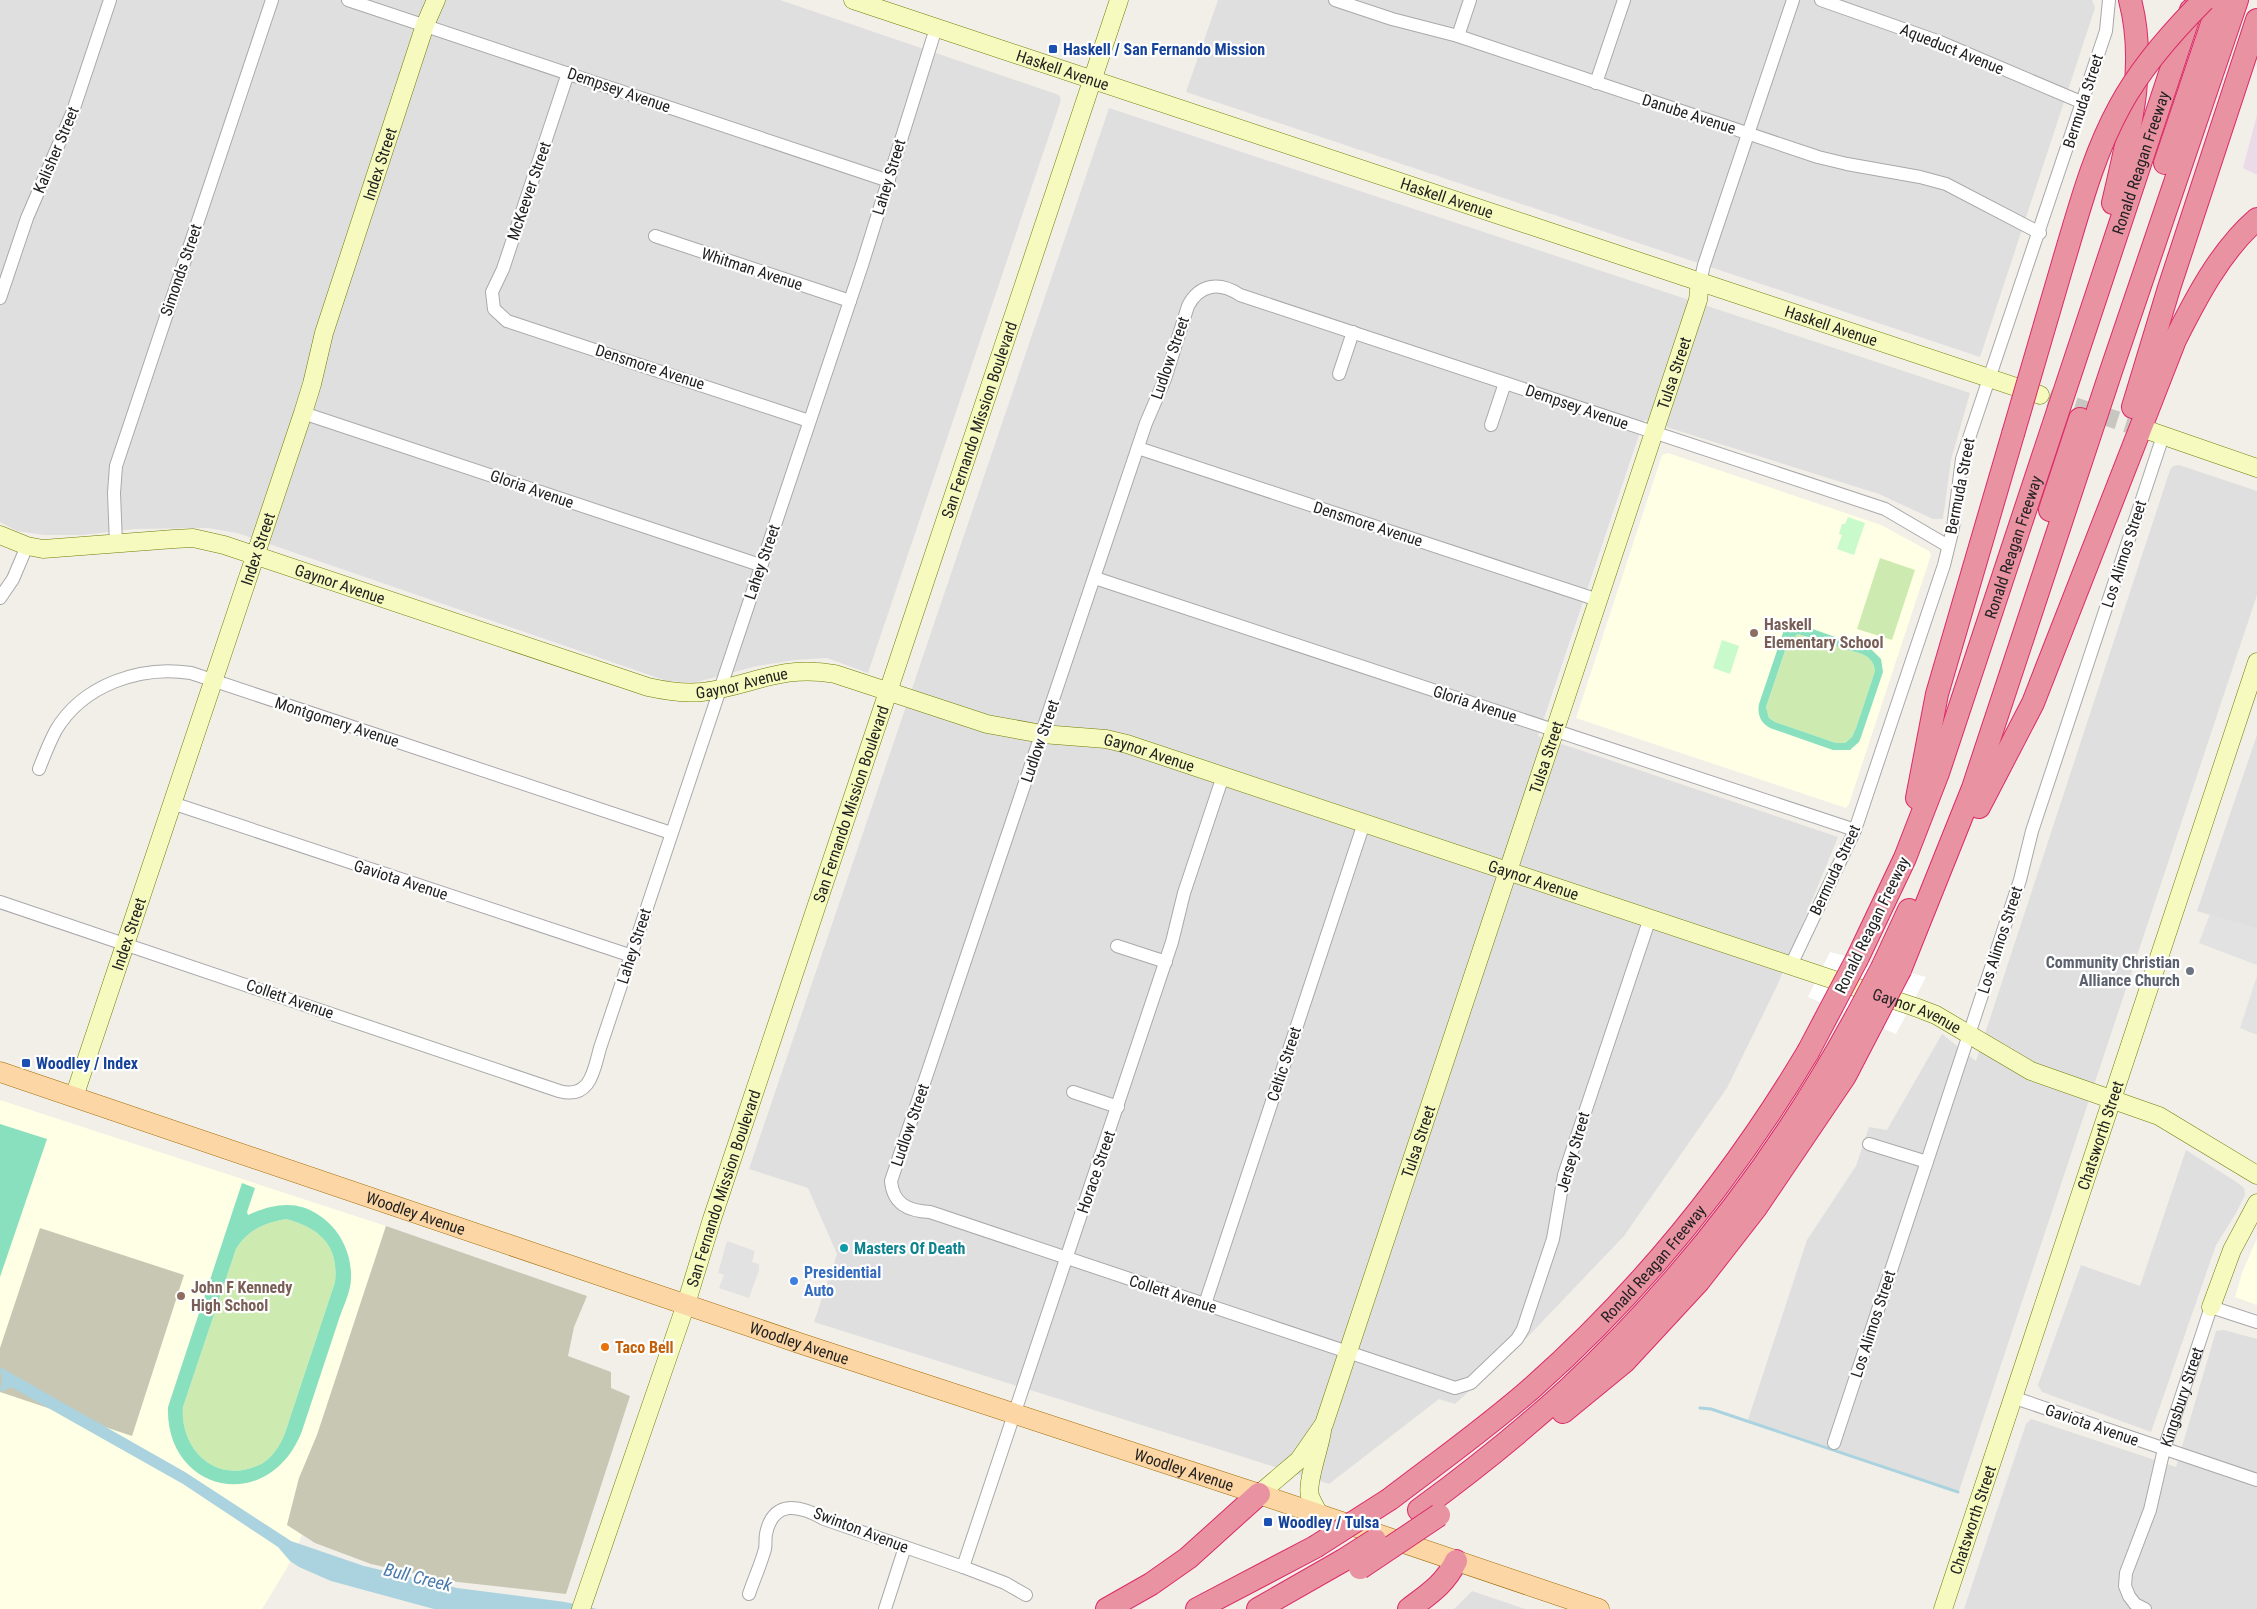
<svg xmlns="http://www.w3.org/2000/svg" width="2257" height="1609" viewBox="0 0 2257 1609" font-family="'Roboto Condensed',sans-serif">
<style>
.residential{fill:#e0dfdf}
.industrial{fill:#ebdbe8}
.education{fill:#ffffe5}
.construction{fill:#c7c7b4}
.grass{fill:#cdebb0}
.park{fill:#c8facc}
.pitch{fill:#88e0be;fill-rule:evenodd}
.parking{fill:#e2e2e2}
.water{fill:#aad3df}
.pier{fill:#fff}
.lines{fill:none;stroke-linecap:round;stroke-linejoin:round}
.stream{stroke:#aad3df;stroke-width:3}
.secondary-tunnel{stroke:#c8c6c1;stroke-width:18;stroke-dasharray:18 9;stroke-linecap:butt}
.street-casing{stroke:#a9a9a9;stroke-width:14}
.secondary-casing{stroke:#707d05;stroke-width:19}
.primary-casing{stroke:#a06b00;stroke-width:21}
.highway-casing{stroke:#dc2a67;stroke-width:24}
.street{stroke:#fff;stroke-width:12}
.secondary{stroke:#f7fabf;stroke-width:18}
.primary{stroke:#fcd6a4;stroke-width:20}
.highway{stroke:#e892a2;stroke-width:22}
.highway-bridge-casing{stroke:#dc2a67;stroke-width:24;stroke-linecap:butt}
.highway-bridge{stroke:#e892a2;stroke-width:22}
.transit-dot{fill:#1a4fb4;stroke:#fff;stroke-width:2}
.education-dot{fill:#8d6e63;stroke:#fff;stroke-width:2}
.worship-dot{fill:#6b7280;stroke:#fff;stroke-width:2}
.culture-dot{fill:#0f9aa8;stroke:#fff;stroke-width:2}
.shop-dot{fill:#3f7fe0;stroke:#fff;stroke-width:2}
.food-dot{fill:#e8710a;stroke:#fff;stroke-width:2}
.labels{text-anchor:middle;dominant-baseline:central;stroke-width:4.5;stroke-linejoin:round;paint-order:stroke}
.transit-label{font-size:16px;font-weight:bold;fill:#164399;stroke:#fff;text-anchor:start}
.street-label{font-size:16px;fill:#222;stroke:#fff}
.education-label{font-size:16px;font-weight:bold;fill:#785e54;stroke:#fff;text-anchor:start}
.worship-label{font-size:16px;font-weight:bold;fill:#5b616d;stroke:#fff;text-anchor:end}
.culture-label{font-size:16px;font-weight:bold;fill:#0d838f;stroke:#fff;text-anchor:start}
.shop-label{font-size:16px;font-weight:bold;fill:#366cbe;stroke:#fff;text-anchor:start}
.food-label{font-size:16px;font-weight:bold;fill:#c56008;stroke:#fff;text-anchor:start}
.water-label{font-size:18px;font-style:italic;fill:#4a7aab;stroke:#fff}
</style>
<rect width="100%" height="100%" fill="#f2efe9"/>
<!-- residential -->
<g class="residential">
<path d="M 0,0 L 780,0 L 1059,95 L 1061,100 L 868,673 L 827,658 L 795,660 L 757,666 L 693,683 L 667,681 L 237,533 L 208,528 L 134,529 L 82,535 L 44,535 L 17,531 L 0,522 Z"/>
<path d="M 1218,0 L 2092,0 L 2095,8 L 1980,357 L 1186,92 Z"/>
<path d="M 1109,108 L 1970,393 L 1951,460 L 1943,519 L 1933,519 L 1879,494 L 1644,420 L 1538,736 L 1838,837 L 1777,986 L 1727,1088 L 1624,1236 L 1516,1349 L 1455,1404 L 1439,1399 L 1329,1484 L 814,1322 L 837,1254 L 808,1188 L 749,1169 Z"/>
<path d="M 2179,465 L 2257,491 L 2257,595 L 1959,1491 L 1748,1420 L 1807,1240 L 1856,1166 L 1869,1127 L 1887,1130 L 1942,1034 L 1976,1061 L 2170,470 L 2173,466 Z"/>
<path d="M 2257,735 L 2257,929 L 2197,911 Z"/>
<path d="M 2186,1150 L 2238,1183 L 2244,1188 L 2245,1195 L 2236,1213 L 2216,1245 L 2151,1432 L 2042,1392 L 2038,1385 L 2081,1265 L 2140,1286 Z"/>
<path d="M 2224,1330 L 2257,1339 L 2257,1609 L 1964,1609 L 2026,1424 L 2031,1419 L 2176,1467 L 2216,1331 Z"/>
<path d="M 1472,1591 L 1525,1609 L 1454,1609 Z"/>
</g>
<!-- industrial -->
<path class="industrial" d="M 2257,115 L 2257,175 L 2243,168 Z"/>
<!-- education -->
<g class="education">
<path d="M 1668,453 L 1881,525 L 1929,551 L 1931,555 L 1849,804 L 1846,808 L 1576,718 L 1662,455 Z"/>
<path d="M 0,1100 L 386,1226 L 317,1435 L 299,1478 L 287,1525 L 303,1533 L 288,1566 L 262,1609 L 0,1609 Z"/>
<path d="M 2257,1238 L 2257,1305 L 2235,1297 L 2242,1273 Z"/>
</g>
<!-- construction -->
<g class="construction">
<path d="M 386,1226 L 587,1296 L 574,1327 L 568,1356 L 611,1372 L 611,1388 L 630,1396 L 566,1594 L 449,1581 L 371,1564 L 315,1543 L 287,1525 L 299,1478 L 317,1435 Z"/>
<path d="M 40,1228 L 184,1275 L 132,1436 L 0,1392 L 0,1348 Z"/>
</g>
<!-- grass -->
<g class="grass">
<path d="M 1880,558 L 1915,570 L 1892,640 L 1857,629 Z"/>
<path d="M 1798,634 L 1862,654 C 1870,658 1874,662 1875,671 L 1856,728 L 1852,737 L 1845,743 L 1836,743 L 1775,722 L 1769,718 L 1766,707 L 1788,642 Z"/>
<path d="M 286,1219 C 320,1228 339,1246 335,1282 L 285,1433 C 281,1443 276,1452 268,1459 C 262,1465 252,1468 243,1470 C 206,1476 180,1442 183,1407 L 236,1249 C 248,1230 264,1223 286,1219 Z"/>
</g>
<!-- park -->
<g class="park">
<path d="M 1848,517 L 1865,523 L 1854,555 L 1837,549 L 1842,535 L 1839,534 L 1842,524 L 1845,524 Z"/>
<path d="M 1722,640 L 1739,646 L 1730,674 L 1713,668 Z"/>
</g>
<!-- pitch -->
<g class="pitch">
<path d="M 1787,621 L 1794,624 L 1793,628 L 1807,627 L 1872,650 L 1881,659 L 1883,672 L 1861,737 L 1859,742 L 1850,750 L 1833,750 L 1770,728 C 1761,723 1757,715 1759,704 ZM 1798,634 L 1862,654 C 1870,658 1874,662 1875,671 L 1856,728 L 1852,737 L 1845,743 L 1836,743 L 1775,722 L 1769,718 L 1766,707 L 1788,642 Z"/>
<path d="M 0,1124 L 47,1139 L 0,1277 Z"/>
<path d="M 242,1183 L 255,1188 L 247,1212 L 248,1215 C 272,1204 297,1199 320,1216 C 340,1229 352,1254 351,1278 C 351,1292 342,1309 338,1322 C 326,1358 314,1395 302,1431 C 269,1516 165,1493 168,1407 ZM 286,1219 C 320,1228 339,1246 335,1282 L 285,1433 C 281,1443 276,1452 268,1459 C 262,1465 252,1468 243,1470 C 206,1476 180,1442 183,1407 L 236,1249 C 248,1230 264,1223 286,1219 Z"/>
</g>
<!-- parking -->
<g class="parking">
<path d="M 2210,914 L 2257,929 L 2257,965 L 2199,943 Z"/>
<path d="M 2257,976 L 2257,1035 L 2240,1028 Z"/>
<path d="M 727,1241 L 755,1251 L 752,1262 L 759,1264 L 759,1270 L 749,1298 L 719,1288 L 724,1275 L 718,1273 Z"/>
</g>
<!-- water -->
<path class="water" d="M 0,1367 L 185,1472 L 291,1541 L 364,1566 L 457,1588 L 565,1602 L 597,1609 L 434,1609 L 331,1581 L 299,1567 L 290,1561 L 278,1547 L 183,1484 L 11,1387 L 0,1392 L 2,1380 Z"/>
<!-- pier -->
<path class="pier" d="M 1830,952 L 1926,977 L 1896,1034 L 1808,997 Z"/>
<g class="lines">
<!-- stream -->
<path class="stream" d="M 1700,1408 L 1711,1409 L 1958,1492"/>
<!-- secondary-tunnel -->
<path class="secondary-tunnel" d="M 2049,398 L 2150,431"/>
<defs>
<g id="street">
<path d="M 348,0 L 889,181"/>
<path d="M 1335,0 L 1392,19 L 1458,36 L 1818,157 L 1847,164 L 1920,177 L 1946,184 L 2040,233"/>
<path d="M 1821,0 L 1940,42 L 2081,102"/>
<path d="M 1458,36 L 1470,0"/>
<path d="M 568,73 L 503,269 L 492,292 L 494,309 L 507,321 L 809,421"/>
<path d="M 1596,83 L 1624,0"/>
<path d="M 655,236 L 850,301"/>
<path d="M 1700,282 L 1704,265 L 1793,0"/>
<path d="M 0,298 L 27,218 L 73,111 L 110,0"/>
<path d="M 1339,374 L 1353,332"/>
<path d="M 303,413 L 760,565"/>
<path d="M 1491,425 L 1505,383"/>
<path d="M 1138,448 L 1598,600"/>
<path d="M 116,544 L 114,493 L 116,466 L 272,0"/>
<path d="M 1095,578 L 1855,830"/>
<path d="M 0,598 L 13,579 L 27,546"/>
<path d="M 39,769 C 44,756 49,743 56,730 C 83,685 140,665 191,673 L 671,833"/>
<path d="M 172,803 L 632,956"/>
<path d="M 0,902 L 559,1091 C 591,1100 594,1069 600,1048 L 862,265 L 936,28"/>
<path d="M 1650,918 L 1564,1175 L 1553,1239 L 1523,1329 L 1517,1339 L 1471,1383 L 1455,1388 L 930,1212 C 908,1211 893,1204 891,1181 L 1146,423 L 1165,379 L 1188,306 C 1200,283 1220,282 1240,295 L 1885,509 L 1948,546"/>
<path d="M 1117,946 L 1166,962"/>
<path d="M 1791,965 L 1855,830 L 1944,565 L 1953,528 L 1962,459 L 2106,31 L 2109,0"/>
<path d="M 1073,1092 L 1118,1107"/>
<path d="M 1869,1144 L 1927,1162"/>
<path d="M 1205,1304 L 1364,823"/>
<path d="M 2012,1397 L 2257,1480"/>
<path d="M 1834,1443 L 2020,880 L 2032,831 L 2163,436"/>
<path d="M 963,1567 L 1172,942 L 1184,893 L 1223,776"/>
<path d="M 749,1594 C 754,1579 761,1564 765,1549 C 766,1544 765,1539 766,1534 C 773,1499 800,1505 824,1519 L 963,1567 L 1005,1583 L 1026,1595"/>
<path d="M 885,1609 L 905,1547"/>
<path id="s1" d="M 2145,1609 L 2135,1604 L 2129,1596 L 2125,1586 L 2126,1573 L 2150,1510 L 2164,1449 L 2211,1307 L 2257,1322"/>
</g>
<g id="secondary">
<path id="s2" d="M 853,0 L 2040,395"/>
<path d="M 2150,431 L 2257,468"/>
<path id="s3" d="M 0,535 L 27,546 L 43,549 L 174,539 L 193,538 L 224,545 L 648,687 C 666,691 683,694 702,692 C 752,686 780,664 835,674 L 987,724 L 1042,734 L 1106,739 L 1127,744 L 1915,1007 L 1936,1015 L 2031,1071 L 2159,1116 L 2257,1175"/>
<path id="s4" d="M 74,1097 L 303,413 L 312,384 L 324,333 L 425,25 L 436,0"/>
<path d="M 2211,1307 L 2232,1250 L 2257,1203"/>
<path id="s5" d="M 1259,1494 L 1299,1460 L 1324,1424 L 1698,300 L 1700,282"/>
<path d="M 1319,1514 C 1316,1508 1312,1502 1310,1496 C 1306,1483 1320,1447 1322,1431"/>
<path id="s6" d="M 581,1609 L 686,1304 L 712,1219 L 1119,0"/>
<path id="s7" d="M 1943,1609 L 2257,662"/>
</g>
<g id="primary">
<path id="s8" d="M 0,1072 L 799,1343 L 1259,1494 L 1599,1609"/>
</g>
<g id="highway">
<path d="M 2165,163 L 2220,0"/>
<path d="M 2113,203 C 2128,137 2148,68 2130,0"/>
<path d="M 2133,407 L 2169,288 L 2257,20"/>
<path d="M 2050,510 L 2080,419"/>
<path d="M 1917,798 L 1937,694 L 2013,434"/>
<path d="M 1979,807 L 2033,703 L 2175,340 C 2196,298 2221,250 2257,219"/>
<path id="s9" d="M 1857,959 L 1905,858 L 1938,773 L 2191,10"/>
<path d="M 1883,966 L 1909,910"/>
<path d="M 1900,970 L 1973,788 L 2111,371 L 2237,0"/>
<path d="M 1563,1412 L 1624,1362 L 1699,1281 L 1755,1209 L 1845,1076 L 1872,1024"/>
<path id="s10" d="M 1390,1499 C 1437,1463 1489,1426 1533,1387 C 1641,1291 1734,1176 1808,1052"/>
<path d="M 1419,1510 C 1471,1472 1521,1432 1568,1389 C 1683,1282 1781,1155 1856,1017"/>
<path d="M 1107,1609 L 1151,1584 L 1188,1558 L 1259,1494"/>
<path d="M 1197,1609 L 1315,1547"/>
<path d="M 1258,1609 L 1342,1561"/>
<path d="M 1409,1609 C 1429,1594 1445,1584 1456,1561"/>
</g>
</defs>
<!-- street casing -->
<use href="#street" class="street-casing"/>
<!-- secondary casing -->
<use href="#secondary" class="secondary-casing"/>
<!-- primary casing -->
<use href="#primary" class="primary-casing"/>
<!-- highway casing -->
<use href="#highway" class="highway-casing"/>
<!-- street -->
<use href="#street" class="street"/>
<!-- secondary -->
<use href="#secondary" class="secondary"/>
<!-- primary -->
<use href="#primary" class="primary"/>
<!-- highway -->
<use href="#highway" class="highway"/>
<defs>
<g id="highway-bridge">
<path d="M 2013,434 C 2030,377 2046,320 2063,263 C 2079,210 2093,155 2120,106 C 2141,67 2172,32 2204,0"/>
<path d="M 1856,1017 L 1883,966"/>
<path d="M 1872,1024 L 1900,970"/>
<path d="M 1808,1052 L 1857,959"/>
<path d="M 1315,1547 L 1390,1499"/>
<path d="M 1342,1561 L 1375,1540"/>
<path d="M 1360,1568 L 1439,1515"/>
</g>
</defs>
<!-- highway-bridge casing -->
<use href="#highway-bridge" class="highway-bridge-casing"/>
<!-- highway-bridge -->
<use href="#highway-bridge" class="highway-bridge"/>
</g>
<!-- markers -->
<g class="transit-dot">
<rect x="1048" y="44" width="10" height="10" rx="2.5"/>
<rect x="21" y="1058" width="10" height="10" rx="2.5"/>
<rect x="1263" y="1517" width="10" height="10" rx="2.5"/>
</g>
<g class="education-dot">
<circle cx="1754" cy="633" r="5"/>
<circle cx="181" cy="1296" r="5"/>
</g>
<circle class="worship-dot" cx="2190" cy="971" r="5"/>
<circle class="culture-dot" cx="844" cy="1248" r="5"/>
<circle class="shop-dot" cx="794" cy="1281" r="5"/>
<circle class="food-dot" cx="605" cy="1347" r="5"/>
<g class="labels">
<!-- transit labels -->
<g class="transit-label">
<text x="1063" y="49">Haskell / San Fernando Mission</text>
<text x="36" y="1063">Woodley / Index</text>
<text x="1278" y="1522">Woodley / Tulsa</text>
</g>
<!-- street labels -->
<g class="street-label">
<text transform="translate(1952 49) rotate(22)">Aqueduct Avenue</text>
<text stroke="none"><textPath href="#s2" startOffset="221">Haskell Avenue</textPath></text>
<text transform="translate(619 90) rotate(19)">Dempsey Avenue</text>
<text transform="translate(2083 101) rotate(-72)">Bermuda Street</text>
<text transform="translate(1689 114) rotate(18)">Danube Avenue</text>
<text transform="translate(56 150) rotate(-67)">Kalisher Street</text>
<text stroke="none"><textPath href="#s9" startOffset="846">Ronald Reagan Freeway</textPath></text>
<text stroke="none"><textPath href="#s4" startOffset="982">Index Street</textPath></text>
<text transform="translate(889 177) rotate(-73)">Lahey Street</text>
<text transform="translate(529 191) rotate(-71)">McKeever Street</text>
<text stroke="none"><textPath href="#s2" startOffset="626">Haskell Avenue</textPath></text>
<text transform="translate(752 269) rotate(18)">Whitman Avenue</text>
<text transform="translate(181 270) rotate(-71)">Simonds Street</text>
<text stroke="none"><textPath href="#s2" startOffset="1031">Haskell Avenue</textPath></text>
<text transform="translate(1170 358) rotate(-71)">Ludlow Street</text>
<text transform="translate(650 367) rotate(18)">Densmore Avenue</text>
<text stroke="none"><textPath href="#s5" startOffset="1204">Tulsa Street</textPath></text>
<text transform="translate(1577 407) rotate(19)">Dempsey Avenue</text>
<text stroke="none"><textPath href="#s6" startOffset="1254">San Fernando Mission Boulevard</textPath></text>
<text transform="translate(1960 486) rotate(-79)">Bermuda Street</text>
<text transform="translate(532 489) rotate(19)">Gloria Avenue</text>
<text transform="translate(1368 524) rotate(18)">Densmore Avenue</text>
<text stroke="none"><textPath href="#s9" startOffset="441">Ronald Reagan Freeway</textPath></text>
<text stroke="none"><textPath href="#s4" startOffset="578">Index Street</textPath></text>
<text transform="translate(2124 554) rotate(-72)">Los Alimos Street</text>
<text transform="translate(762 562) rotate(-71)">Lahey Street</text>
<text stroke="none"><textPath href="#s3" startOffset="350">Gaynor Avenue</textPath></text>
<text stroke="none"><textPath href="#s3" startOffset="770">Gaynor Avenue</textPath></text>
<text transform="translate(1475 704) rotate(18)">Gloria Avenue</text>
<text transform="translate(337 722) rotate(18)">Montgomery Avenue</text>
<text transform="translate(1040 741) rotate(-71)">Ludlow Street</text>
<text stroke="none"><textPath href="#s3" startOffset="1190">Gaynor Avenue</textPath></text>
<text stroke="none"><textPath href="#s5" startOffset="799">Tulsa Street</textPath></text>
<text stroke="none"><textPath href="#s6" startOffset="849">San Fernando Mission Boulevard</textPath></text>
<text transform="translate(1835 870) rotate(-65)">Bermuda Street</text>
<text stroke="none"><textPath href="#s3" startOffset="1595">Gaynor Avenue</textPath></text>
<text transform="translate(401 880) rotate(18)">Gaviota Avenue</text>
<text transform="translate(1872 925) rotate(-64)">Ronald Reagan Freeway</text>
<text stroke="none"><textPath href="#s4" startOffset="172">Index Street</textPath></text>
<text transform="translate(2000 940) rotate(-72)">Los Alimos Street</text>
<text transform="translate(634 946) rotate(-72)">Lahey Street</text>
<text transform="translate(290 999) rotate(19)">Collett Avenue</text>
<text stroke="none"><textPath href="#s3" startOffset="2000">Gaynor Avenue</textPath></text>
<text transform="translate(1284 1064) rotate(-72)">Celtic Street</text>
<text transform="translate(910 1125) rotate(-71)">Ludlow Street</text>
<text stroke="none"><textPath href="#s7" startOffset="499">Chatsworth Street</textPath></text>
<text stroke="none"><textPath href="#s5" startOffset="394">Tulsa Street</textPath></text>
<text transform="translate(1573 1152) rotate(-74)">Jersey Street</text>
<text transform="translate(1096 1172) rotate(-71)">Horace Street</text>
<text stroke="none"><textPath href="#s6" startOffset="444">San Fernando Mission Boulevard</textPath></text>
<text stroke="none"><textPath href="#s8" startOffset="439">Woodley Avenue</textPath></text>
<text stroke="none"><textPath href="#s10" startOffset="354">Ronald Reagan Freeway</textPath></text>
<text transform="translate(1173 1294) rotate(18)">Collett Avenue</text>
<text transform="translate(1873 1324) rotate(-72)">Los Alimos Street</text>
<text stroke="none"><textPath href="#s8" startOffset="844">Woodley Avenue</textPath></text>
<text stroke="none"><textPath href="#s1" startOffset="230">Kingsbury Street</textPath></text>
<text transform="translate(2092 1425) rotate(19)">Gaviota Avenue</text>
<text stroke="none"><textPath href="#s8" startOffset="1249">Woodley Avenue</textPath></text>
<text stroke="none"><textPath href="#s7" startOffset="94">Chatsworth Street</textPath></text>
<text transform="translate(861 1530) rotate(21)">Swinton Avenue</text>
</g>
<!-- education labels -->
<g class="education-label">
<text x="1764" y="624">Haskell<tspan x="1764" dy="18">Elementary School</tspan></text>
<text x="191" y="1287">John F Kennedy<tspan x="191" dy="18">High School</tspan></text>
</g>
<!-- worship labels -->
<g class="worship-label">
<text x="2180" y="962">Community Christian<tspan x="2180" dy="18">Alliance Church</tspan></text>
</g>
<!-- culture labels -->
<g class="culture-label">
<text x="854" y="1248">Masters Of Death</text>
</g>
<!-- shop labels -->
<g class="shop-label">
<text x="804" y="1272">Presidential<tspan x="804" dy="18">Auto</tspan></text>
</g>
<!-- food labels -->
<g class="food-label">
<text x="615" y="1347">Taco Bell</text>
</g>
<!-- water labels -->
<g class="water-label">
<text transform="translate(418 1577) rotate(14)">Bull Creek</text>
</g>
</g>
</svg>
